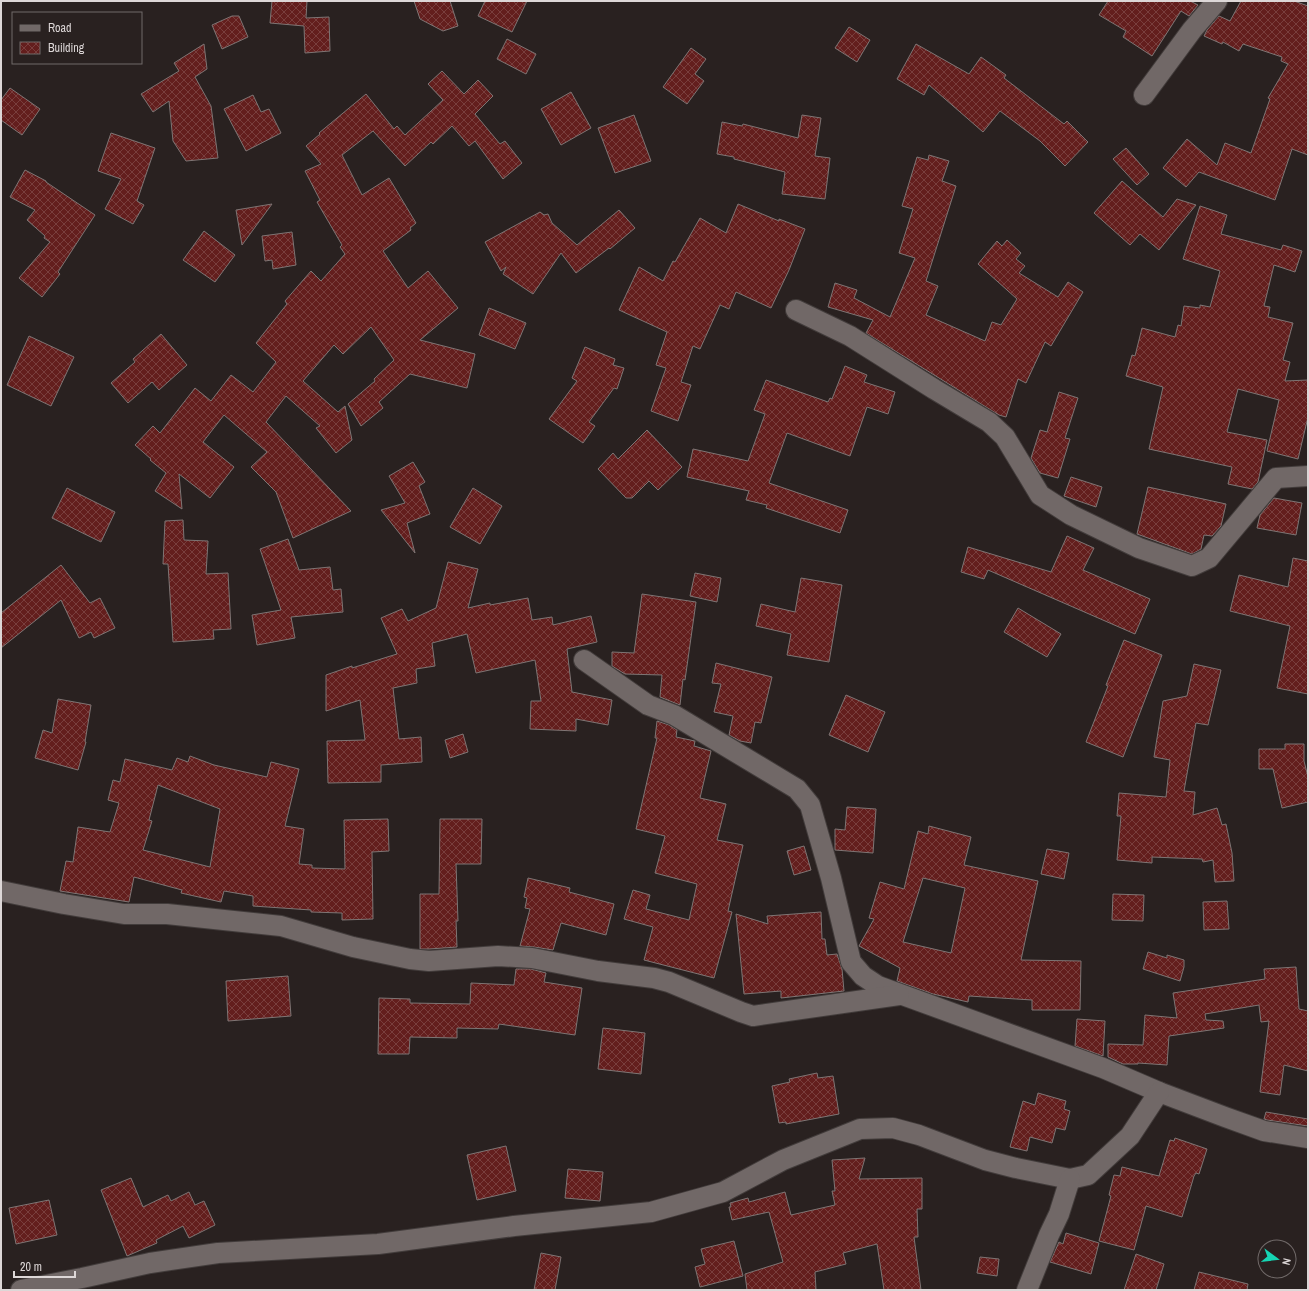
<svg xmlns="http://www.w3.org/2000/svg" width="1309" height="1291" viewBox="0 0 1309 1291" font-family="'Archivo Narrow',sans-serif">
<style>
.building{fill:url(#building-cross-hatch);stroke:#7e7574;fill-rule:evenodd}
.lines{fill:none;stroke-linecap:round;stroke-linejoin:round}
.minor-casing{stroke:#423c3b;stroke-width:22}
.minor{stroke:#716867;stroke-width:20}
</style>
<defs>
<pattern id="building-cross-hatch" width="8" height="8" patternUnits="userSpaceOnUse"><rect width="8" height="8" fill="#631e1d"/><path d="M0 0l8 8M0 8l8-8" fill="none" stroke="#793e3d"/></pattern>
</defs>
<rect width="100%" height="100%" fill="#292120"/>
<!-- building -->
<g class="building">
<path d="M 272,1 L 307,1 L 306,18 L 329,17 L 330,51 L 305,53 L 304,26 L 270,23 Z"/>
<path d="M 414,1 L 450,1 L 458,26 L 443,31 L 420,19 Z"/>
<path d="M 485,1 L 527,1 L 512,32 L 478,16 Z"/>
<path d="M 1108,1 L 1190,1 L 1198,5 L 1189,16 L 1181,11 L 1152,56 L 1123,37 L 1126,31 L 1099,15 Z"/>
<path d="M 1241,1 L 1294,1 L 1308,6 L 1308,155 L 1292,149 L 1275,200 L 1199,172 L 1186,187 L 1163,168 L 1187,139 L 1217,165 L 1225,143 L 1251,153 L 1270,99 L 1268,98 L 1288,64 L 1281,61 L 1282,57 L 1243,44 L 1239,51 L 1223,42 L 1222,44 L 1204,36 L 1207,30 L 1219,16 L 1230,21 Z"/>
<path d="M 232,16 L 239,16 L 248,37 L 222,49 L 212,25 Z"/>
<path d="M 849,27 L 870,40 L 857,62 L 835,48 Z"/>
<path d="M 507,39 L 536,54 L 526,74 L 497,59 Z"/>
<path d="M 204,44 L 207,69 L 195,77 L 211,106 L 218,158 L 186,161 L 173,141 L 169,101 L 153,112 L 141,94 L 179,71 L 174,63 Z"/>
<path d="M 916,44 L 969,74 L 981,57 L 1006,75 L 1004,78 L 1064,124 L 1067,121 L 1088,142 L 1065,166 L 1040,141 L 1000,111 L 983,132 L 929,85 L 924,95 L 897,79 Z"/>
<path d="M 691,48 L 706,59 L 695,74 L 704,81 L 687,104 L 663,87 Z"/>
<path d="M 442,71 L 464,94 L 478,80 L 493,96 L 475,114 L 500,144 L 505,141 L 522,163 L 503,179 L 475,141 L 469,146 L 452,126 L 433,144 L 431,142 L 405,166 L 373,131 L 342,155 L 362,195 L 389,178 L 416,223 L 410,228 L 411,230 L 383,251 L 408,288 L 428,271 L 458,308 L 420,340 L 475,354 L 467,388 L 410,374 L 379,402 L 383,408 L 361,426 L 348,404 L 375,381 L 374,379 L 394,360 L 371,327 L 343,354 L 334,345 L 303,381 L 338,412 L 345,406 L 352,440 L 336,453 L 316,428 L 320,426 L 286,396 L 266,422 L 351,511 L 293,538 L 276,492 L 251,467 L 267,452 L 224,415 L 203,442 L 234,467 L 210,498 L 179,474 L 182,509 L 155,491 L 166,473 L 150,460 L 151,459 L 135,445 L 153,426 L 160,433 L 195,388 L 211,401 L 231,375 L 253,392 L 276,362 L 256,343 L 287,304 L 285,301 L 311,271 L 321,281 L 345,254 L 340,247 L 342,245 L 317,202 L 320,200 L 305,171 L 321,164 L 306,146 L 320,134 L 319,133 L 366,94 L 394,129 L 397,126 L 405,135 L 443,100 L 428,84 Z"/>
<path d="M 10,88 L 40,109 L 22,135 L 1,120 L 1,100 Z"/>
<path d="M 571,92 L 591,128 L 561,145 L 541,109 Z"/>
<path d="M 253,95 L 261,112 L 269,109 L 281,133 L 246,151 L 224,109 Z"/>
<path d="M 634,115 L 651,161 L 615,173 L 598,128 Z"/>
<path d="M 802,115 L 821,118 L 815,156 L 830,158 L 825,199 L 782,194 L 785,172 L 734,159 L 734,157 L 717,154 L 722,122 L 742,126 L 743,124 L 798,138 Z"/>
<path d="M 111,133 L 155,148 L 137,201 L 144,205 L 133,224 L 105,209 L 121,179 L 98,171 Z"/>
<path d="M 1126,148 L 1149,174 L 1137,185 L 1113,159 Z"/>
<path d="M 929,155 L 949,161 L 942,181 L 956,186 L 926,281 L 938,286 L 926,315 L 985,341 L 992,322 L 1001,325 L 1017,299 L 978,264 L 997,241 L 1002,246 L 1007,240 L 1021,253 L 1016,259 L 1025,266 L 1019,273 L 1058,297 L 1068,282 L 1083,292 L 1051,346 L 1045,342 L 1026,383 L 1018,379 L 1006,417 L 999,415 L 866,333 L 873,320 L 828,307 L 835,283 L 857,290 L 854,298 L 890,317 L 915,258 L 899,253 L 913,209 L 902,206 L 917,157 L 928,160 Z"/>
<path d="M 25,170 L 46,181 L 46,182 L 95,215 L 58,272 L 60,274 L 42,297 L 19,278 L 50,242 L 44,238 L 45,236 L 27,220 L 35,210 L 10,197 Z"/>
<path d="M 1122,181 L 1163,217 L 1177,199 L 1196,205 L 1159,250 L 1140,234 L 1130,245 L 1094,213 Z"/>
<path d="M 272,204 L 242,245 L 236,210 Z"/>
<path d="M 738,204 L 779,221 L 779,219 L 805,229 L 789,270 L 771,308 L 736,292 L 729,309 L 720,305 L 700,349 L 693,346 L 681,382 L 691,385 L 678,421 L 651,411 L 666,368 L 656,365 L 667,332 L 619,310 L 639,267 L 663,281 L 673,261 L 675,262 L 700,218 L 726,233 Z"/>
<path d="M 1200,206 L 1227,215 L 1221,234 L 1281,250 L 1283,245 L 1302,251 L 1295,272 L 1274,265 L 1264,306 L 1270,307 L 1268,317 L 1293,323 L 1283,360 L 1290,362 L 1285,381 L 1308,380 L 1308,417 L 1298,459 L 1267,451 L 1279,400 L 1238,389 L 1227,432 L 1267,440 L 1258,482 L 1252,489 L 1228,484 L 1232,467 L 1149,449 L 1163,387 L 1126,376 L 1132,355 L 1135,356 L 1142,328 L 1175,337 L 1178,325 L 1181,326 L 1184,306 L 1200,308 L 1200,305 L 1210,307 L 1220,271 L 1183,259 Z"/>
<path d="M 619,210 L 635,228 L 610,249 L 609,248 L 576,273 L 561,253 L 533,294 L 503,274 L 506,267 L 501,271 L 485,242 L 540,212 L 544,215 L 548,214 L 552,223 L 577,245 Z"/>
<path d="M 204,231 L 235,255 L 215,282 L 183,260 Z"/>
<path d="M 292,232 L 296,265 L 273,269 L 272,260 L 265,261 L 262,236 Z"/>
<path d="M 489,308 L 526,323 L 515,349 L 479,335 Z"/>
<path d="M 161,334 L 187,365 L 159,390 L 152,382 L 128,403 L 111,383 L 135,362 L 133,359 Z"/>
<path d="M 29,336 L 74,357 L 51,406 L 7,385 Z"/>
<path d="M 585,347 L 615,359 L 613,365 L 624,368 L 617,389 L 614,388 L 589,422 L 595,426 L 583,443 L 549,419 L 577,381 L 572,378 Z"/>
<path d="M 845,366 L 867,375 L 864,382 L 895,392 L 888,414 L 867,407 L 850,456 L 787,433 L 769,483 L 848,510 L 840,533 L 766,508 L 767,505 L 746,500 L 749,491 L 687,477 L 693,449 L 748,461 L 765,414 L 754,410 L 766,380 L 828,402 L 830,398 L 832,399 Z"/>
<path d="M 1059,392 L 1078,398 L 1065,438 L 1070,439 L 1058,478 L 1040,473 L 1031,458 L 1040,430 L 1047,432 Z"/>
<path d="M 647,430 L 682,467 L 658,490 L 649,481 L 632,498 L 626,498 L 598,469 L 613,453 L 618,459 Z"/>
<path d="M 413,462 L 425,482 L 419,486 L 430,514 L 407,523 L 415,553 L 381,510 L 405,503 L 389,476 Z"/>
<path d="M 1071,477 L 1102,487 L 1096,507 L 1064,496 Z"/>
<path d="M 1148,487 L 1226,504 L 1221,526 L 1212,536 L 1204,535 L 1201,549 L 1192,554 L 1137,534 Z"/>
<path d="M 67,488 L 115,512 L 101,542 L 52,518 Z"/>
<path d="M 473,488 L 502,506 L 480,544 L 450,527 Z"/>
<path d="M 1274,498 L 1302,503 L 1296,535 L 1257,528 L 1260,515 Z"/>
<path d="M 183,520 L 184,540 L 208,541 L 206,574 L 228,573 L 231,629 L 213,630 L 214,639 L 173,642 L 168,564 L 163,564 L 165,521 Z"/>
<path d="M 1067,536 L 1094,548 L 1083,570 L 1150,599 L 1135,634 L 988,570 L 984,579 L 961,572 L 968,547 L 1051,572 Z"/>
<path d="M 288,539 L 299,570 L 330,567 L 333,590 L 341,589 L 343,612 L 291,617 L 295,638 L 257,645 L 252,615 L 281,610 L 260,549 Z"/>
<path d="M 1293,558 L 1308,561 L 1308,694 L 1277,688 L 1290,626 L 1230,611 L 1239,575 L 1288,587 Z"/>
<path d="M 448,562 L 478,569 L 468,608 L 490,603 L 490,605 L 528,598 L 532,620 L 552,617 L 553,625 L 591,616 L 597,642 L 567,649 L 572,692 L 612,700 L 608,725 L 576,719 L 576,731 L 530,729 L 531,701 L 541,701 L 535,660 L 476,673 L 467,634 L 432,643 L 435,666 L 416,669 L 417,683 L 393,688 L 399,739 L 421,737 L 422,762 L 381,765 L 381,782 L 328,783 L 327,741 L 365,740 L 360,700 L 326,711 L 326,675 L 352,666 L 352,668 L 397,654 L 381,618 L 402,609 L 408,621 L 436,608 Z"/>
<path d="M 61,565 L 90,603 L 100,598 L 115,628 L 94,638 L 91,632 L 79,638 L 61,600 L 1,648 L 1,613 Z"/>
<path d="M 695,573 L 721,578 L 717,602 L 690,596 Z"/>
<path d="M 801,578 L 842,585 L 829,662 L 787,655 L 791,634 L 756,626 L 761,604 L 795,612 Z"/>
<path d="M 642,594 L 696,602 L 685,680 L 683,679 L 680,705 L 660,697 L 662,675 L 625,674 L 612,666 L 612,652 L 634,653 Z"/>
<path d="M 1018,608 L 1061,634 L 1047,657 L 1004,632 Z"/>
<path d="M 1124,640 L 1162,655 L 1123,757 L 1086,742 L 1108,686 L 1106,685 Z"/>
<path d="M 716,663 L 772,677 L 761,723 L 755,722 L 751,743 L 740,741 L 729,735 L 733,716 L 714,712 L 721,684 L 712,683 Z"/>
<path d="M 1194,664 L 1221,670 L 1208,725 L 1196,723 L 1184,791 L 1195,792 L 1193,815 L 1217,808 L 1222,825 L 1226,824 L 1232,853 L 1234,881 L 1215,882 L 1213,860 L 1203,862 L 1202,859 L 1152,857 L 1152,863 L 1117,860 L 1121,816 L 1117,816 L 1119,793 L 1166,797 L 1170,760 L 1154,757 L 1163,701 L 1187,696 Z"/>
<path d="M 846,695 L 885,712 L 868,752 L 829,735 Z"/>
<path d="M 58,699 L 91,705 L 85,742 L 86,742 L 78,770 L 35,758 L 43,730 L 52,733 Z"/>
<path d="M 657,721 L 669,725 L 677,730 L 676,737 L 695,741 L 694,746 L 711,751 L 700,798 L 726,804 L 717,840 L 743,845 L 728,911 L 732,912 L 714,978 L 644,960 L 653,927 L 624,919 L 633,890 L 650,895 L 646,909 L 689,920 L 697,884 L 655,873 L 665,836 L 636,829 L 657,738 L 655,738 Z"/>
<path d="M 463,734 L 468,752 L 450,758 L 445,740 Z"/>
<path d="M 1285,744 L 1304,744 L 1304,761 L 1308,777 L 1308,802 L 1282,808 L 1273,769 L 1259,769 L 1259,749 L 1285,749 Z"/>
<path d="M 190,756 L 214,765 L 267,777 L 271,762 L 299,769 L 285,826 L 304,829 L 299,864 L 312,865 L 312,868 L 345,869 L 344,820 L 388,819 L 389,851 L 372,852 L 373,919 L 342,920 L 342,913 L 311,912 L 311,910 L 253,906 L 253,896 L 224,891 L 221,902 L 181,893 L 182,890 L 134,877 L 129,902 L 60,891 L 66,861 L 73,862 L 78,827 L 110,832 L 119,803 L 108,800 L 113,780 L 120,782 L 125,759 L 172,770 L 177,758 L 188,762 ZM 158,785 L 220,809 L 210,867 L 143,850 L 152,821 L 149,820 Z"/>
<path d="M 847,807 L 876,809 L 873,853 L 835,850 L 835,829 L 845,830 Z"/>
<path d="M 440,819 L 482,819 L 481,864 L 456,864 L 458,921 L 456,921 L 457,947 L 429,949 L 420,949 L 420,894 L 439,894 Z"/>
<path d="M 929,826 L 971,837 L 964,865 L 1038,881 L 1021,960 L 1081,961 L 1080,1010 L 1032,1010 L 1032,1000 L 969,996 L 968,1002 L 933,994 L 897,981 L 900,968 L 859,946 L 874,919 L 869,918 L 880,882 L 904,889 L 918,831 L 928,834 ZM 923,878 L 965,888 L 951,953 L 903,942 Z"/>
<path d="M 804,846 L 811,870 L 794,875 L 787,851 Z"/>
<path d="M 1047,849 L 1069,853 L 1064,879 L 1041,874 Z"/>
<path d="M 528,878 L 570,888 L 569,892 L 614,904 L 606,935 L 561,923 L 553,950 L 534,947 L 520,946 L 530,909 L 525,908 L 527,898 L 524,897 Z"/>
<path d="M 1113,894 L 1144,895 L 1143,921 L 1112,920 Z"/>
<path d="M 1227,901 L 1229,929 L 1204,930 L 1203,902 Z"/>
<path d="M 821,912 L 822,939 L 825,939 L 827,955 L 837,954 L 842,969 L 844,991 L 781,998 L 781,991 L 744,994 L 736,914 L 768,924 L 767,916 Z"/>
<path d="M 1148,952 L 1167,958 L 1167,955 L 1184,960 L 1184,967 L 1180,981 L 1143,969 Z"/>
<path d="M 1296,967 L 1299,1009 L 1308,1011 L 1308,1071 L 1284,1065 L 1280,1095 L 1260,1092 L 1269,1021 L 1261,1022 L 1259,1005 L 1205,1014 L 1206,1020 L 1223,1021 L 1224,1028 L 1169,1036 L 1167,1065 L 1138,1063 L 1138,1064 L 1123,1064 L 1108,1057 L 1108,1044 L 1143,1045 L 1145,1015 L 1177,1018 L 1173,993 L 1265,979 L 1264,969 Z"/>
<path d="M 516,969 L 531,969 L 546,973 L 544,982 L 582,988 L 575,1035 L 499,1024 L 498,1029 L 457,1028 L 457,1038 L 410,1037 L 409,1054 L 378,1054 L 379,998 L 410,999 L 410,1003 L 470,1004 L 471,983 L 514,985 Z"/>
<path d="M 288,976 L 291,1016 L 228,1021 L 226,981 Z"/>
<path d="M 1077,1019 L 1105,1021 L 1103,1056 L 1075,1046 Z"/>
<path d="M 603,1028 L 645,1033 L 641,1074 L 598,1069 Z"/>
<path d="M 817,1073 L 818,1078 L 833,1076 L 839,1114 L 786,1124 L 786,1122 L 779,1123 L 772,1086 L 790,1082 L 789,1079 Z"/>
<path d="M 1038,1093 L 1066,1101 L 1064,1109 L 1070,1111 L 1065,1130 L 1056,1128 L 1052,1143 L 1030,1137 L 1027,1151 L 1010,1147 L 1023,1101 L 1035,1105 Z"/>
<path d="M 1266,1112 L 1308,1119 L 1308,1126 L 1267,1120 L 1264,1119 Z"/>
<path d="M 1175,1138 L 1207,1149 L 1199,1174 L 1196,1173 L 1194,1176 L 1182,1217 L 1146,1206 L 1134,1250 L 1099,1241 L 1111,1196 L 1109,1195 L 1114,1175 L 1120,1176 L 1122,1167 L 1159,1176 L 1170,1140 L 1174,1141 Z"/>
<path d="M 506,1146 L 516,1191 L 477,1200 L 467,1155 Z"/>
<path d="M 865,1158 L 859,1179 L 922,1178 L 922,1209 L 917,1209 L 918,1237 L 914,1237 L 921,1290 L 884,1290 L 877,1244 L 843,1253 L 846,1264 L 815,1272 L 816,1290 L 747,1290 L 745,1274 L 783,1262 L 769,1212 L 732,1220 L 729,1207 L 731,1207 L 730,1203 L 748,1198 L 749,1202 L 785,1192 L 791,1215 L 835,1205 L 832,1191 L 835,1191 L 832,1160 Z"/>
<path d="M 568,1169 L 603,1172 L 600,1201 L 565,1198 Z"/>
<path d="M 131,1178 L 143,1207 L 168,1195 L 171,1201 L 189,1192 L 195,1205 L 204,1201 L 215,1225 L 189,1238 L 183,1226 L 156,1240 L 157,1243 L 127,1256 L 101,1190 Z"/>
<path d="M 49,1200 L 57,1235 L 16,1244 L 9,1208 Z"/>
<path d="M 1066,1233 L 1099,1243 L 1091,1274 L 1050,1262 L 1059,1242 L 1063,1244 Z"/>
<path d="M 734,1241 L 743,1276 L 700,1287 L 695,1267 L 705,1264 L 701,1249 Z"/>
<path d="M 541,1253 L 561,1257 L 555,1290 L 534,1290 Z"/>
<path d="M 1136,1254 L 1164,1264 L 1156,1290 L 1124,1290 Z"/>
<path d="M 980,1257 L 999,1259 L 997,1276 L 977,1273 Z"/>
<path d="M 1199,1272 L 1248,1284 L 1247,1290 L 1194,1290 Z"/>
</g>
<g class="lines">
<defs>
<g id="minor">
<path d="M 1144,95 L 1192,30 L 1217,1"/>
<path d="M 796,310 L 850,336 L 934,389 L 989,422 L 1005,437 L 1040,495 L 1071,515 L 1139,548 L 1192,566 L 1209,558 L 1276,478 L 1308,476"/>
<path d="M 584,660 L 648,705 L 674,715 L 797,789 L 810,805 L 831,878 L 851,962 L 863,976 L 878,986 L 1103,1068 L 1159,1092 L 1225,1117 L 1264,1131 L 1308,1138"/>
<path d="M 1,891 L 64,904 L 124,914 L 167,914 L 281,926 L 353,947 L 410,959 L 429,961 L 498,956 L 532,958 L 598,971 L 654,978 L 669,982 L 741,1012 L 753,1016 L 899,995"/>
<path d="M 21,1290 L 82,1278 L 150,1263 L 218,1253 L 378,1244 L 514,1226 L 651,1212 L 723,1192 L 783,1160 L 860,1129 L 893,1128 L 919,1135 L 985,1160 L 1016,1168 L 1070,1179 L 1088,1175 L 1130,1136 L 1159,1092"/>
<path d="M 1027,1290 L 1049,1235 L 1059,1214 L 1070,1179"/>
</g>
</defs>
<!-- minor casing -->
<use href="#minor" class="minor-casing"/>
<!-- minor -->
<use href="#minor" class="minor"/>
</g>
<!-- border -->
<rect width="1309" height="1291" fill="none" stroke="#ddd7d7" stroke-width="4"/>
<!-- legend -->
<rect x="12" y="12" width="130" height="52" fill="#292120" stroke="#716a69"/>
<rect x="20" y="25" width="20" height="6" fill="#716867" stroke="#716a69"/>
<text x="48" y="32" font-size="12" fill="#ddd7d7">Road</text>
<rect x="20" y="42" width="20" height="12" fill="url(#building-cross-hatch)" stroke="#716a69"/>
<text x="48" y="52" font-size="12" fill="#ddd7d7">Building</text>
<!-- north arrow -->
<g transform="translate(1277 1259) rotate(105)"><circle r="19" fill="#292120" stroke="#716a69"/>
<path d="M0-3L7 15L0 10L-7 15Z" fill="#16d5b3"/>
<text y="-6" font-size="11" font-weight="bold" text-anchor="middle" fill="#ddd7d7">N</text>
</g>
<!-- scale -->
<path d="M14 1271v6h61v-6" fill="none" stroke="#ddd7d7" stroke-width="2"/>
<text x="20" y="1271" font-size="12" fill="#ddd7d7" stroke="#292120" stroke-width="3" paint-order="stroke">20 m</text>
</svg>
